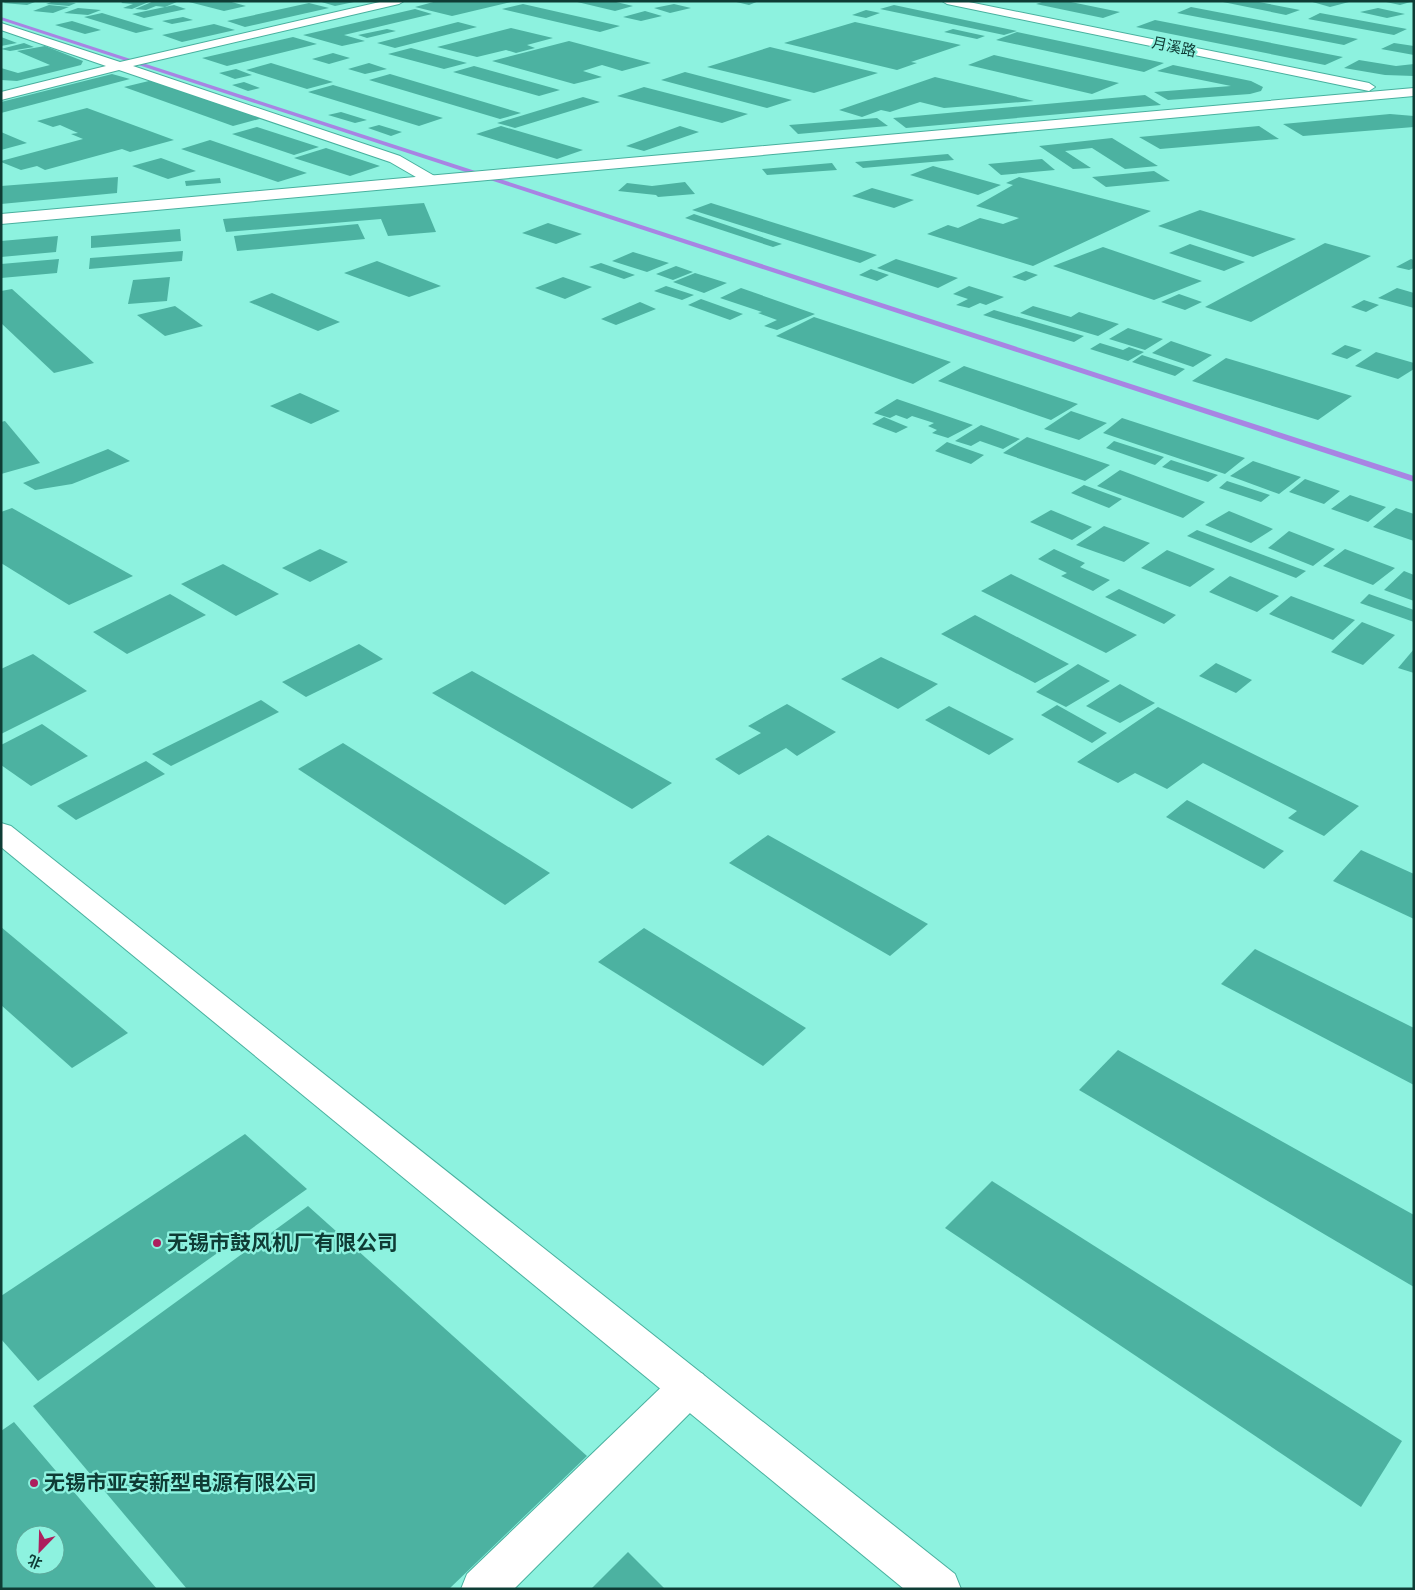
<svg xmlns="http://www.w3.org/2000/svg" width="1415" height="1590" viewBox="0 0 1415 1590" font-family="Karla,'Noto Sans SC',sans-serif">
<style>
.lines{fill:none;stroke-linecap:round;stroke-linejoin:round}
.stream{fill:#a884e3;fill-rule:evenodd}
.building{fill:#4cb2a1;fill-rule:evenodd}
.street-casing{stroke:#48b09e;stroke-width:2}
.secondary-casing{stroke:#48b09e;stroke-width:2}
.street{fill:#fff;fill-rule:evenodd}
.secondary{fill:#fff;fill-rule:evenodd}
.poi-dot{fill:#ac1f5d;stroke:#8df2df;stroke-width:2}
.labels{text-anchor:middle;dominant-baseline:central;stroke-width:4.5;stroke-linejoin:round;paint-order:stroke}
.far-street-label{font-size:15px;fill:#0f3c35;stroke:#8df2df}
.near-poi-label{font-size:21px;font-weight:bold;fill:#0f3c35;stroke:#8df2df;text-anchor:start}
</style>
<rect width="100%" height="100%" fill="#8df2df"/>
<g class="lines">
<!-- stream -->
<path class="stream" d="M 1,17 L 1414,476 L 1414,482 L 1,20 Z"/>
</g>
<!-- building -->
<g class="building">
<path d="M 7,1 L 25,1 L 35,2 L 27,5 L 3,3 Z"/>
<path d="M 54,1 L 56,1 L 76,3 L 69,6 L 46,4 Z"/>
<path d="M 124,1 L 151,1 L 132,9 L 123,8 L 133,4 L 121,3 Z"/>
<path d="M 154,1 L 179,1 L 165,7 L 156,6 L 146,10 L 135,9 Z"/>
<path d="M 194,1 L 228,1 L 246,6 L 224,11 L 189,2 Z"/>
<path d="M 318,1 L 353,1 L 354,2 L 335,6 Z"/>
<path d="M 437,1 L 511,1 L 511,2 L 452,16 L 415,7 Z"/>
<path d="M 573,1 L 612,1 L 633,6 L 615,11 Z"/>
<path d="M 732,1 L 759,1 L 749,5 Z"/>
<path d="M 1045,1 L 1066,1 L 1120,12 L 1103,18 L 1036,4 Z"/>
<path d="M 1218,1 L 1254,1 L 1300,10 L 1286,15 Z"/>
<path d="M 1309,1 L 1349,1 L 1349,2 L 1330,7 Z"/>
<path d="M 1414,1 L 1400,5 L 1386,2 L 1386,1 Z"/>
<path d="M 309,3 L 329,8 L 245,27 L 227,21 Z"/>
<path d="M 523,4 L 620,26 L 600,32 L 502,9 Z"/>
<path d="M 674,4 L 691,8 L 670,13 L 654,8 Z"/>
<path d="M 49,5 L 69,7 L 53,13 L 33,11 Z"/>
<path d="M 174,5 L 186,9 L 144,18 L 132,14 Z"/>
<path d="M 894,5 L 1017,31 L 1004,35 L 880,9 Z"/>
<path d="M 1191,7 L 1358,39 L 1344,45 L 1177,13 Z"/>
<path d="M 78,8 L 101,10 L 88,15 L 64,13 Z"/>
<path d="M 1378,8 L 1405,14 L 1387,18 L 1360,12 Z"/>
<path d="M 415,9 L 432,14 L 344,35 L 365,41 L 342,46 L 303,35 Z"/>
<path d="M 866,10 L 880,13 L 866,18 L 852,15 Z"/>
<path d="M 645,11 L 662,16 L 641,21 L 623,17 Z"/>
<path d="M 102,13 L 154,29 L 136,33 L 84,17 Z"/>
<path d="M 1320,13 L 1407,29 L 1394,35 L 1308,19 Z"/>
<path d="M 183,17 L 193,20 L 172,24 L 162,21 Z"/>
<path d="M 1155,20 L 1343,57 L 1325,65 L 1136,27 Z"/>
<path d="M 72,21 L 101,30 L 85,34 L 55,25 Z"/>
<path d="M 458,22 L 477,27 L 395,48 L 377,43 Z"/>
<path d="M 855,22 L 961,45 L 911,62 L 917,63 L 897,70 L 784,43 Z"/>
<path d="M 214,24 L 235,30 L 182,42 L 162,35 Z"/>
<path d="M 511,28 L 553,38 L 527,45 L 535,48 L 516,53 L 506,50 L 477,57 L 437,47 Z"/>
<path d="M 387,29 L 396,31 L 367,38 L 358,35 Z"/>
<path d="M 953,29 L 985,36 L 977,39 L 944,32 Z"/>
<path d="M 1017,32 L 1164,63 L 1144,72 L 996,40 Z"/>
<path d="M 1,37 L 17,43 L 1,46 Z"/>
<path d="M 293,37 L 317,44 L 227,66 L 202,58 Z"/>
<path d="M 569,41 L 651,63 L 622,71 L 602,65 L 583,71 L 602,77 L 574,84 L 492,61 Z"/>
<path d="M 24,43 L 34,47 L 10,51 L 1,49 Z"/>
<path d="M 1394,43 L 1414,46 L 1414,55 L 1381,49 Z"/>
<path d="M 45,46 L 83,61 L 81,65 L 17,81 L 1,80 L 1,68 L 18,73 L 50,65 L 17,51 Z"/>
<path d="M 770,47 L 878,73 L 814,93 L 707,67 Z"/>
<path d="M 411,48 L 467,63 L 444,69 L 388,54 Z"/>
<path d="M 333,53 L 350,58 L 329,64 L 312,59 Z"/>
<path d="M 994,55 L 1119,83 L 1092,94 L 968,65 Z"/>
<path d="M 1359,60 L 1396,66 L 1414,64 L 1414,76 L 1385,75 L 1344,68 Z"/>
<path d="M 271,63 L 333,82 L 307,89 L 246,70 Z"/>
<path d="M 369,63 L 387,69 L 365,74 L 348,69 Z"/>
<path d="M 1173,65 L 1251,81 L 1263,87 L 1261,91 L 1250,94 L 1168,100 L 1154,92 L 1231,86 L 1157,71 Z"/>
<path d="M 474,66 L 560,90 L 539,96 L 453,72 Z"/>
<path d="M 236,69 L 252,75 L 235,79 L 219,73 Z"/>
<path d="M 685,72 L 792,100 L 767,108 L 661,80 Z"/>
<path d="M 112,74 L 130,79 L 1,113 L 1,102 Z"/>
<path d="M 390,74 L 521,113 L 500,119 L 369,80 Z"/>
<path d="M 935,77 L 1034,101 L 944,108 L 920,102 L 890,112 L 881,110 L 862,117 L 839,110 Z"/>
<path d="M 153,80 L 263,118 L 233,126 L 124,87 Z"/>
<path d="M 244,82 L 260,88 L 248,91 L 232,85 Z"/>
<path d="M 333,85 L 443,118 L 419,126 L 308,92 Z"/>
<path d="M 644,87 L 748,114 L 722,123 L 617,96 Z"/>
<path d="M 1145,95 L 1161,105 L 906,128 L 893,118 Z"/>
<path d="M 583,97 L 600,102 L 515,128 L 497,123 Z"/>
<path d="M 87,108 L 174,140 L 130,152 L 122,149 L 45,170 L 37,166 L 21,170 L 1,162 L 1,161 L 83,139 L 71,134 L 78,133 L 60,125 L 53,127 L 37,121 Z"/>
<path d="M 341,112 L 367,120 L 355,123 L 328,115 Z"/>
<path d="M 1390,114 L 1414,116 L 1414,127 L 1303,136 L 1283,124 Z"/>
<path d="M 877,118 L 888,126 L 798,134 L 789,125 Z"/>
<path d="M 379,125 L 402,132 L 391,136 L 368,128 Z"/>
<path d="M 501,126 L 583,150 L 557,159 L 476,134 Z"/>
<path d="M 680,126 L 699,132 L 644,151 L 626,146 Z"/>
<path d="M 1259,126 L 1279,139 L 1160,149 L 1139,137 Z"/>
<path d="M 257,127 L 319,147 L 294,155 L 232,134 Z"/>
<path d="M 1,132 L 27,143 L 1,150 Z"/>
<path d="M 1112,138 L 1158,166 L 1125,169 L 1092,148 L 1065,151 L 1091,168 L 1073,169 L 1039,146 Z"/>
<path d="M 210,140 L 307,173 L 278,182 L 181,149 Z"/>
<path d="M 326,148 L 380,166 L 350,176 L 294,158 Z"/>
<path d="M 948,154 L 954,160 L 863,168 L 855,162 Z"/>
<path d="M 161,158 L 196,171 L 168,179 L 132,166 Z"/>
<path d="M 1042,159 L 1055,170 L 1001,175 L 988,164 Z"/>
<path d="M 832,163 L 837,170 L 767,175 L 762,169 Z"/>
<path d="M 933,166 L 1001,185 L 978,195 L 910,175 Z"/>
<path d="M 1154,171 L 1170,181 L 1106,187 L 1092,177 Z"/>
<path d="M 118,177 L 117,193 L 1,204 L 1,186 Z"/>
<path d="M 1019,177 L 1151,211 L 1033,266 L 927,234 L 948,225 L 958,228 L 980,218 L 1003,224 L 1019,218 L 976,206 L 1013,185 L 1006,183 Z"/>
<path d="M 220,178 L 221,183 L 186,186 L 185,181 Z"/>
<path d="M 685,182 L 695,194 L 658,197 L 656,195 L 618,191 L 627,183 L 652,186 Z"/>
<path d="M 872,188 L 914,200 L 894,208 L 852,196 Z"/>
<path d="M 424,203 L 436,232 L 388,236 L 381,219 L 226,232 L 223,219 Z"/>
<path d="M 711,203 L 877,255 L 860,263 L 692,210 Z"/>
<path d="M 1200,210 L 1296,239 L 1253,257 L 1158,226 Z"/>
<path d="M 694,214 L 782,244 L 773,247 L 685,218 Z"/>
<path d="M 548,223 L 582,234 L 556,244 L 522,233 Z"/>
<path d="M 358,224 L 365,239 L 237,251 L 234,236 Z"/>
<path d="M 180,229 L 181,241 L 91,248 L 91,236 Z"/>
<path d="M 58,236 L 56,252 L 1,257 L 1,241 Z"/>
<path d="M 1325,243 L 1371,256 L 1251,322 L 1205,307 Z"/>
<path d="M 1190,244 L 1245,262 L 1224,271 L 1169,253 Z"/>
<path d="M 1103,247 L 1202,281 L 1154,300 L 1053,266 Z"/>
<path d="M 183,251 L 182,261 L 89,269 L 90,258 Z"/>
<path d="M 633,252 L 669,263 L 647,272 L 612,261 Z"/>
<path d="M 59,259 L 57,273 L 1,278 L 1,264 Z"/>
<path d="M 896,259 L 958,278 L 938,288 L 877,268 Z"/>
<path d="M 1411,259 L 1414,260 L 1414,268 L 1409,270 L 1396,267 Z"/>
<path d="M 377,261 L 441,286 L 409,297 L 344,273 Z"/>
<path d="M 601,263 L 635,275 L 624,279 L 589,267 Z"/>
<path d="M 676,266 L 693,272 L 673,280 L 656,274 Z"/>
<path d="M 871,269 L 889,275 L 877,281 L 859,275 Z"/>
<path d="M 1026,271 L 1038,275 L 1025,281 L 1012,277 Z"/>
<path d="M 695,273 L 727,283 L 704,293 L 673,282 Z"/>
<path d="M 170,277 L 167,301 L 128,304 L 133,280 Z"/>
<path d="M 563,277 L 592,287 L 565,299 L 535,288 Z"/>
<path d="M 666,286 L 694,295 L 682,300 L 654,291 Z"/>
<path d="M 969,286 L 1004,297 L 986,305 L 980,303 L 969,308 L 956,305 L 968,299 L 953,294 Z"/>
<path d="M 741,288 L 815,314 L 777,330 L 764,326 L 777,320 L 758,313 L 762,312 L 720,298 Z"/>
<path d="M 1397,288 L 1414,293 L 1414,308 L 1378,298 Z"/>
<path d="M 12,289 L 94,363 L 54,373 L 1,323 L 1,291 Z"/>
<path d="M 272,293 L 340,322 L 318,331 L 249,302 Z"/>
<path d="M 1179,294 L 1202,302 L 1185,310 L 1161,302 Z"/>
<path d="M 701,299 L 743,314 L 730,320 L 688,305 Z"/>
<path d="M 1364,300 L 1379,305 L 1366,312 L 1351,307 Z"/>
<path d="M 640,302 L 656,309 L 616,325 L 601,319 Z"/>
<path d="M 175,306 L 203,326 L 165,336 L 137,315 Z"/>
<path d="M 1033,306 L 1071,317 L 1079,312 L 1119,324 L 1098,336 L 1020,313 Z"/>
<path d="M 994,310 L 1084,336 L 1074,342 L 983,315 Z"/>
<path d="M 814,317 L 951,362 L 913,384 L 776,336 Z"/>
<path d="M 1128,328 L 1163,339 L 1145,350 L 1109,339 Z"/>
<path d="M 1171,341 L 1212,355 L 1193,367 L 1152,353 Z"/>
<path d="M 1100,343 L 1123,350 L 1129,347 L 1144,352 L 1128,361 L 1090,349 Z"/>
<path d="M 1345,345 L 1362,350 L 1347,359 L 1331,354 Z"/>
<path d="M 1376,352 L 1414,363 L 1414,369 L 1398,379 L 1355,366 Z"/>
<path d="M 1142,355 L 1185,369 L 1175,376 L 1132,362 Z"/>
<path d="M 1226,358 L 1352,396 L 1318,420 L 1192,381 Z"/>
<path d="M 964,366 L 1078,404 L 1051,420 L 938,381 Z"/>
<path d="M 300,393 L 340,411 L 311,424 L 270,406 Z"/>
<path d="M 897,399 L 973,425 L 948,438 L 932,433 L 937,430 L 928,426 L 934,423 L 912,416 L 907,419 L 896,415 L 890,418 L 874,413 Z"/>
<path d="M 1071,411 L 1107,423 L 1079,440 L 1044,429 Z"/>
<path d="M 884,417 L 908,427 L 896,433 L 872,424 Z"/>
<path d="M 1122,418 L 1245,458 L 1225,474 L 1103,433 Z"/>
<path d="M 5,421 L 40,463 L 1,474 L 1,422 Z"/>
<path d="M 981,425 L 1020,439 L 1003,449 L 980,441 L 971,446 L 955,441 Z"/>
<path d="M 1027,437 L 1110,465 L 1085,481 L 1003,453 Z"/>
<path d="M 1114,441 L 1164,457 L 1155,465 L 1106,448 Z"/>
<path d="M 947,442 L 984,455 L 971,464 L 935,451 Z"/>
<path d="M 108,449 L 130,461 L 72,484 L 35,490 L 23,483 Z"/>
<path d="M 1171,460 L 1218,475 L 1208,482 L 1162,467 Z"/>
<path d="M 1253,461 L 1301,477 L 1279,494 L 1230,476 Z"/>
<path d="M 1120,470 L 1205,502 L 1183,518 L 1097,486 Z"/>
<path d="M 1305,479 L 1340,491 L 1324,504 L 1289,492 Z"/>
<path d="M 1227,481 L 1270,495 L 1261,502 L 1219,488 Z"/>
<path d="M 1084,485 L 1122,499 L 1109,508 L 1071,493 Z"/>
<path d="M 1350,495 L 1386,507 L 1368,522 L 1331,509 Z"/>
<path d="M 12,508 L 133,576 L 69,605 L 1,563 L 1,512 Z"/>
<path d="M 1396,508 L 1414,514 L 1414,541 L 1373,527 Z"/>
<path d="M 1051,510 L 1092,527 L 1072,540 L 1030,522 Z"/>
<path d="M 1229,511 L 1273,529 L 1251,543 L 1205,525 Z"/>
<path d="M 1104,526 L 1150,543 L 1124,562 L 1076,545 Z"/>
<path d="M 1197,530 L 1306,571 L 1296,578 L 1187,536 Z"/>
<path d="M 1289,531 L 1335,549 L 1313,566 L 1268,548 Z"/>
<path d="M 320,549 L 348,562 L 310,582 L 282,568 Z"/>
<path d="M 1054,549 L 1085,563 L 1080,567 L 1110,580 L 1093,591 L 1061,576 L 1067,573 L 1038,559 Z"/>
<path d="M 1345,549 L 1395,568 L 1373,585 L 1323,566 Z"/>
<path d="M 1167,550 L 1215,569 L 1190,587 L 1141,568 Z"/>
<path d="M 223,564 L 279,594 L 236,616 L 181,584 Z"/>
<path d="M 1404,571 L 1414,575 L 1414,601 L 1384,590 Z"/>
<path d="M 1011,574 L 1137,635 L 1106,653 L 981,591 Z"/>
<path d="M 1230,576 L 1279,596 L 1257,612 L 1209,592 Z"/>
<path d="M 1119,589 L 1176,615 L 1164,624 L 1105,597 Z"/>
<path d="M 170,594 L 206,615 L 127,654 L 93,632 Z"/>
<path d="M 1369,594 L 1414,610 L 1414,622 L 1360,603 Z"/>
<path d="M 1291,596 L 1355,620 L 1333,640 L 1269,614 Z"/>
<path d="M 975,615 L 1069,664 L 1035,683 L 941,634 Z"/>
<path d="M 1362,622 L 1395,635 L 1363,665 L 1331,652 Z"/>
<path d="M 359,644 L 383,659 L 306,697 L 282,682 Z"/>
<path d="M 1414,649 L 1414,673 L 1398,668 Z"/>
<path d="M 33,654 L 87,691 L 1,734 L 1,669 Z"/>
<path d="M 881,657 L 938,684 L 898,709 L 841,679 Z"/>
<path d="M 1216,663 L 1252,680 L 1236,693 L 1199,676 Z"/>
<path d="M 1078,664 L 1110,681 L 1066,707 L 1036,692 Z"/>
<path d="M 472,671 L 672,783 L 632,809 L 432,693 Z"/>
<path d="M 1120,684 L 1155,703 L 1120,723 L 1086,706 Z"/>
<path d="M 261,700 L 279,712 L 171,766 L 152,754 Z"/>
<path d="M 787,704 L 836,732 L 797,756 L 786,748 L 739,775 L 715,759 L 761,733 L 748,726 Z"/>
<path d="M 1057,705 L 1107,733 L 1092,743 L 1041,715 Z"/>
<path d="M 949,706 L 1014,739 L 989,755 L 925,720 Z"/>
<path d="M 1158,707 L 1359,806 L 1324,836 L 1288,818 L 1297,811 L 1203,763 L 1167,789 L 1135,773 L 1118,783 L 1077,762 Z"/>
<path d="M 42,724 L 88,756 L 31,786 L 1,765 L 1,745 Z"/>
<path d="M 343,743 L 550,873 L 505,905 L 298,769 Z"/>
<path d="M 146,761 L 165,774 L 76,820 L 57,806 Z"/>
<path d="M 1187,800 L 1284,851 L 1264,869 L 1166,817 Z"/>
<path d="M 768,835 L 928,924 L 890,956 L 729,863 Z"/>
<path d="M 1361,850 L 1414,874 L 1414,919 L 1333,881 Z"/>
<path d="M 1,927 L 128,1033 L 72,1068 L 1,1005 Z"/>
<path d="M 644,928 L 806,1028 L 763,1066 L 598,962 Z"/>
<path d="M 1255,949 L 1414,1028 L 1414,1085 L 1221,984 Z"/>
<path d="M 1118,1050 L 1414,1215 L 1414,1287 L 1079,1090 Z"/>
<path d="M 245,1134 L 307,1189 L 38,1381 L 1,1339 L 1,1296 Z"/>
<path d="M 992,1181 L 1402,1441 L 1361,1507 L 945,1228 Z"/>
<path d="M 308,1206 L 587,1456 L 449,1589 L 187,1589 L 33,1406 Z"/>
<path d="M 14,1422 L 157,1589 L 1,1589 L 1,1431 ZM 25,1535 L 55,1535 L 55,1565 L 25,1565 Z"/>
<path d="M 628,1552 L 665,1589 L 591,1589 Z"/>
</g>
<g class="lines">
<defs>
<g id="street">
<path d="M 384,1 L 404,1 L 399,4 L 133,66 L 400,156 L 438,178 L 440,181 L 438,184 L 428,184 L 390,162 L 119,70 L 1,100 L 1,92 L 106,66 L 1,30 L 1,23 L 120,62 Z"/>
<path d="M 689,1369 L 703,1374 L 709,1387 L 703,1400 L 514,1589 L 461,1589 L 467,1574 L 675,1374 Z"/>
</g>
<g id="secondary">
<path d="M 942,1 L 964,1 L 1369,83 L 1375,87 L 1369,91 L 947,4 Z"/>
<path d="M 1414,88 L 1414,96 L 1,224 L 1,214 Z"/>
<path d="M 1,823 L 11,826 L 955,1574 L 961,1589 L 904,1589 L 1,847 Z"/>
</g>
</defs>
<!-- street casing -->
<use href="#street" class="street-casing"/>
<!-- secondary casing -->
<use href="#secondary" class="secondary-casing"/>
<!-- street -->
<use href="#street" class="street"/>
<!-- secondary -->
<use href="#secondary" class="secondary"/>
</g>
<!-- markers -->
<g class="poi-dot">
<circle cx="157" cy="1243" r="5"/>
<circle cx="34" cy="1483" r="5"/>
</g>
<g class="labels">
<!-- far-street labels -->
<g class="far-street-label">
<text transform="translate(1174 47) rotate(12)">月溪路</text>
</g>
<!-- near-poi labels -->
<g class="near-poi-label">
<text x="167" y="1243">无锡市鼓风机厂有限公司</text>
<text x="44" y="1483">无锡市亚安新型电源有限公司</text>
</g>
</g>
<!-- border -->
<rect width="1415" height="1590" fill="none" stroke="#0f3c35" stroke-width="5"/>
<!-- north arrow -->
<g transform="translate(40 1550) rotate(203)"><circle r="24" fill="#8df2df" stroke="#5ba99b"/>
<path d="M0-4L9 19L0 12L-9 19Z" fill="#ac1f5d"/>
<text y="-8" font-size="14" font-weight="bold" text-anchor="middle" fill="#0f3c35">北</text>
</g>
</svg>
